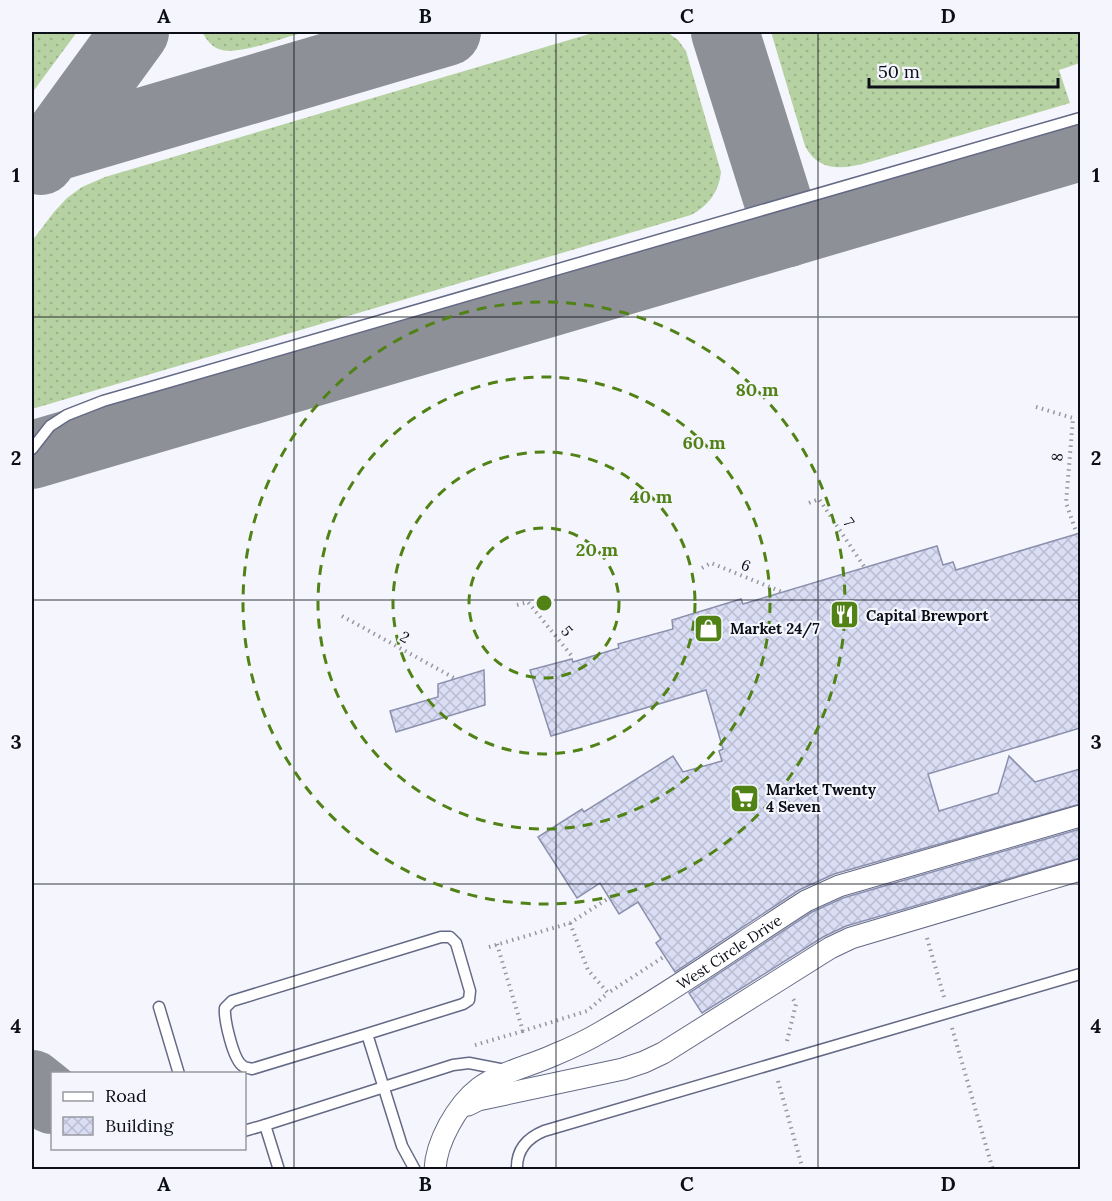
<svg xmlns="http://www.w3.org/2000/svg" width="1112" height="1201" viewBox="0 0 1112 1201" font-family="Lora,serif">
<style>
.grass{fill:url(#grass-dots)}
.lines{fill:none;stroke-linecap:round;stroke-linejoin:round}
.taxiway{stroke:#8e9098;stroke-width:68}
.building{fill:url(#building-cross-hatch);stroke:#8b90ae;stroke-width:1.5}
.service-casing{stroke:#646985;stroke-width:13}
.minor-casing{stroke:#646985;stroke-width:23}
.path{stroke:#9697a0;stroke-width:4;stroke-dasharray:1.5 4.5;stroke-linecap:butt}
.service{stroke:#fff;stroke-width:10}
.minor{stroke:#fff;stroke-width:21}
.grid{fill:none;stroke:#0c0e18;stroke-width:1.5;stroke-opacity:0.55}
.ring{fill:none;stroke:#508215;stroke-width:3;stroke-dasharray:10 8}
.labels{text-anchor:middle;dominant-baseline:central;stroke-width:4.5;stroke-linejoin:round;paint-order:stroke}
.street-label{font-size:15px;fill:#0c0e18;stroke:#f5f6fd}
.poi-label{font-size:15px;font-weight:bold;fill:#0c0e18;stroke:#f5f6fd;text-anchor:start}
.centre{fill:#508215;stroke:#f5f6fd;stroke-width:3}
.ring-label{font-size:18px;text-anchor:middle;font-weight:bold;fill:#508215;stroke:#f5f6fd;stroke-width:4.5;stroke-linejoin:round;paint-order:stroke}
.neatline{fill:none;stroke:#0c0e18;stroke-width:2}
.grid-label{font-size:20px;text-anchor:middle;font-weight:bold;fill:#0c0e18}
</style>
<defs>
<pattern id="grass-dots" width="8" height="8" patternUnits="userSpaceOnUse" patternTransform="scale(1.5)"><rect width="8" height="8" fill="#b6d2a2"/><path d="M2 2h.1M6 6h.1" fill="none" stroke="#9bb38b" stroke-width="1.8" stroke-linecap="round"/></pattern>
<pattern id="building-cross-hatch" width="8" height="8" patternUnits="userSpaceOnUse" patternTransform="scale(1.5)"><rect width="8" height="8" fill="#dadef5"/><path d="M0 0l8 8M0 8l8-8" fill="none" stroke="#babdd1"/></pattern>
</defs>
<rect width="100%" height="100%" fill="#f5f6fd"/>
<!-- grass -->
<g class="grass">
<path d="M 32,32 L 77,32 L 32,93 Z"/>
<path d="M 202,32 L 305,32 C 285,37 240,55 222,50 C 212,48 207,40 202,32 Z"/>
<path d="M 596,32 L 667,32 L 678,40 L 686,51 L 721,172 C 719,192 708,206 691,215 L 32,409 L 32,241 L 54,212 L 67,198 L 82,187 L 105,177 Z"/>
<path d="M 771,32 L 1080,32 L 1080,63 L 1059,70 L 1070,103 L 866,163 C 841,170 818,171 805,146 Z"/>
</g>
<g class="lines">
<!-- taxiway -->
<g class="taxiway">
<path d="M 725,32 L 788,233"/>
<path d="M 32,154 L 447,32"/>
<path d="M 41,161 L 135,32"/>
<path d="M 32,455 L 1080,147"/>
<path d="M 32,1084 L 52,1100"/>
</g>
</g>
<!-- building -->
<g class="building">
<path d="M 1080,533 L 1080,728 L 928,774 L 939,811 L 998,793 L 1009,756 L 1035,782 L 1080,769 L 1080,804 L 834,874 L 799,890 L 675,972 L 656,943 L 661,939 L 638,902 L 619,914 L 600,883 L 577,898 L 538,837 L 582,809 L 584,812 L 673,756 L 683,772 L 722,761 L 719,751 L 723,749 L 706,690 L 551,736 L 530,670 L 572,659 L 573,662 L 619,648 L 618,644 L 673,629 L 672,620 L 741,599 L 743,604 L 937,546 L 943,565 L 953,562 L 956,570 Z"/>
<path d="M 484,670 L 485,705 L 396,732 L 390,711 L 438,697 L 438,684 Z"/>
<path d="M 1080,829 L 1080,858 L 846,926 L 823,937 L 702,1013 L 689,993 L 812,912 L 843,898 Z"/>
</g>
<g class="lines">
<defs>
<g id="service">
<path d="M 32,449 L 50,426 L 67,415 L 103,401 L 1080,118"/>
<path d="M 159,1007 L 179,1074"/>
<path d="M 367,1034 L 252,1069 C 249,1068 245,1068 243,1066 C 233,1060 224,1019 225,1008 L 232,1001 L 441,937 L 450,937 L 456,943 L 470,991 L 469,1000 L 463,1004 L 367,1034 L 402,1146 L 415,1170"/>
<path d="M 244,1131 L 265,1125"/>
<path d="M 279,1170 L 265,1125 L 453,1065 L 469,1063 L 505,1070"/>
<path d="M 517,1170 C 516,1150 527,1138 544,1131 L 1080,974"/>
</g>
<g id="minor">
<path d="M 468,1105 L 478,1100 L 623,1069 L 644,1062 L 663,1053 L 830,948 L 851,938 L 1080,870"/>
<path id="s1" d="M 435,1170 C 436,1142 457,1105 479,1088 C 501,1072 530,1066 554,1055 C 571,1048 588,1040 603,1031 C 673,991 739,944 806,901 L 839,886 L 1080,816"/>
</g>
</defs>
<!-- service casing -->
<use href="#service" class="service-casing"/>
<!-- minor casing -->
<use href="#minor" class="minor-casing"/>
<!-- path -->
<g class="path">
<path d="M 1036,407 L 1073,418 L 1066,503 L 1077,534"/>
<path d="M 809,503 L 819,499 L 865,568"/>
<path d="M 702,568 L 711,563 L 782,592"/>
<path d="M 517,605 L 528,602 L 571,655"/>
<path d="M 342,616 L 456,679"/>
<path d="M 570,923 L 588,970 L 608,993 L 665,956"/>
<path d="M 927,938 L 944,997"/>
<path d="M 497,944 L 523,1031 L 587,1011 L 608,993"/>
<path d="M 489,947 L 570,923 L 609,898"/>
<path d="M 952,1028 L 993,1170"/>
<path d="M 787,1041 L 796,1004 L 792,997"/>
<path d="M 475,1045 L 523,1031"/>
<path d="M 778,1081 L 803,1170"/>
</g>
<!-- service -->
<use href="#service" class="service"/>
<!-- minor -->
<use href="#minor" class="minor"/>
</g>
<!-- grid -->
<path class="grid" d="M 294,32 L 294,1170M 556,32 L 556,1170M 818,32 L 818,1170M 32,317 L 1080,317M 32,600 L 1080,600M 32,884 L 1080,884"/>
<!-- distance rings -->
<g class="ring">
<circle cx="544" cy="603" r="75"/>
<circle cx="544" cy="603" r="151"/>
<circle cx="544" cy="603" r="226"/>
<circle cx="544" cy="603" r="301"/>
</g>
<!-- icons -->
<defs>
<symbol id="restaurant-square" viewBox="-11 -11 22 22"><rect x="-9" y="-9" width="18" height="18" rx="4" fill="#508215" stroke="#f5f6fd"/><path d="M-5-6h1v4h1v-4h1v4h1v-4h1v5L-1.5 .5V6h-2V.5L-5-1ZM5-6V6H3V1.5H1.5Q1.5-4 5-6Z" fill="#fff"/></symbol>
<symbol id="shop-square" viewBox="-11 -11 22 22"><rect x="-9" y="-9" width="18" height="18" rx="4" fill="#508215" stroke="#f5f6fd"/><path d="M-5-2.5h2.3a2.7 3.5 0 0 1 5.4 0H5L5.5 6h-11ZM-1.5-2.5h3a1.5 2.3 0 0 0-3 0Z" fill="#fff"/></symbol>
<symbol id="supermarket-square" viewBox="-11 -11 22 22"><rect x="-9" y="-9" width="18" height="18" rx="4" fill="#508215" stroke="#f5f6fd"/><path d="M-6-5.5h2.5l.6 2H6L4.5 2H-2.5L-4.4-4H-6ZM-1.5 3.2a1.3 1.3 0 1 0 .1 0ZM3 3.2a1.3 1.3 0 1 0 .1 0Z" fill="#fff"/></symbol>
</defs>
<g fill-rule="evenodd">
<use href="#restaurant-square" x="828" y="598" width="33" height="33"/>
<use href="#shop-square" x="692" y="612" width="33" height="33"/>
<use href="#supermarket-square" x="728" y="782" width="33" height="33"/>
</g>
<g class="labels">
<!-- street labels -->
<g class="street-label">
<text transform="translate(1057 457) rotate(-85)">8</text>
<text transform="translate(849 522) rotate(56)">7</text>
<text transform="translate(746 565) rotate(22)">6</text>
<text transform="translate(567 631) rotate(51)">5</text>
<text transform="translate(405 637) rotate(29)">2</text>
<text stroke="none"><textPath href="#s1" startOffset="381">West Circle Drive</textPath></text>
</g>
<!-- poi labels -->
<g class="poi-label">
<text x="866" y="615">Capital Brewport</text>
<text x="730" y="628">Market 24/7</text>
<text x="766" y="789">Market Twenty<tspan x="766" dy="17">4 Seven</tspan></text>
</g>
</g>
<circle cx="544" cy="603" r="9" class="centre"/>
<g class="ring-label">
<text x="757" y="396">80 m</text>
<text x="704" y="449">60 m</text>
<text x="651" y="503">40 m</text>
<text x="597" y="556">20 m</text>
</g>
<!-- border -->
<rect width="1112" height="1201" fill="none" stroke="#f5f6fd" stroke-width="66"/>
<!-- legend -->
<rect x="51" y="1072" width="195" height="78" fill="#f5f6fd" stroke="#9899a1" stroke-width="1.5"/>
<rect x="63" y="1092" width="30" height="9" fill="#ffffff" stroke="#9899a1" stroke-width="1.5"/>
<text x="105" y="1102" font-size="18" fill="#0c0e18">Road</text>
<rect x="63" y="1117" width="30" height="18" fill="url(#building-cross-hatch)" stroke="#9899a1" stroke-width="1.5"/>
<text x="105" y="1132" font-size="18" fill="#0c0e18">Building</text>
<!-- scale -->
<path d="M869 78v9h189v-9" fill="none" stroke="#0c0e18" stroke-width="3"/>
<text x="878" y="78" font-size="18" fill="#0c0e18" stroke="#f5f6fd" stroke-width="4.5" paint-order="stroke">50 m</text>
<rect x="33" y="33" width="1046" height="1135" class="neatline"/>
<g class="grid-label">
<text x="164" y="23">A</text>
<text x="425" y="23">B</text>
<text x="687" y="23">C</text>
<text x="948" y="23">D</text>
<text x="16" y="182">1</text>
<text x="1096" y="182">1</text>
<text x="16" y="465">2</text>
<text x="1096" y="465">2</text>
<text x="16" y="749">3</text>
<text x="1096" y="749">3</text>
<text x="16" y="1033">4</text>
<text x="1096" y="1033">4</text>
<text x="164" y="1191">A</text>
<text x="425" y="1191">B</text>
<text x="687" y="1191">C</text>
<text x="948" y="1191">D</text>
</g>
</svg>
